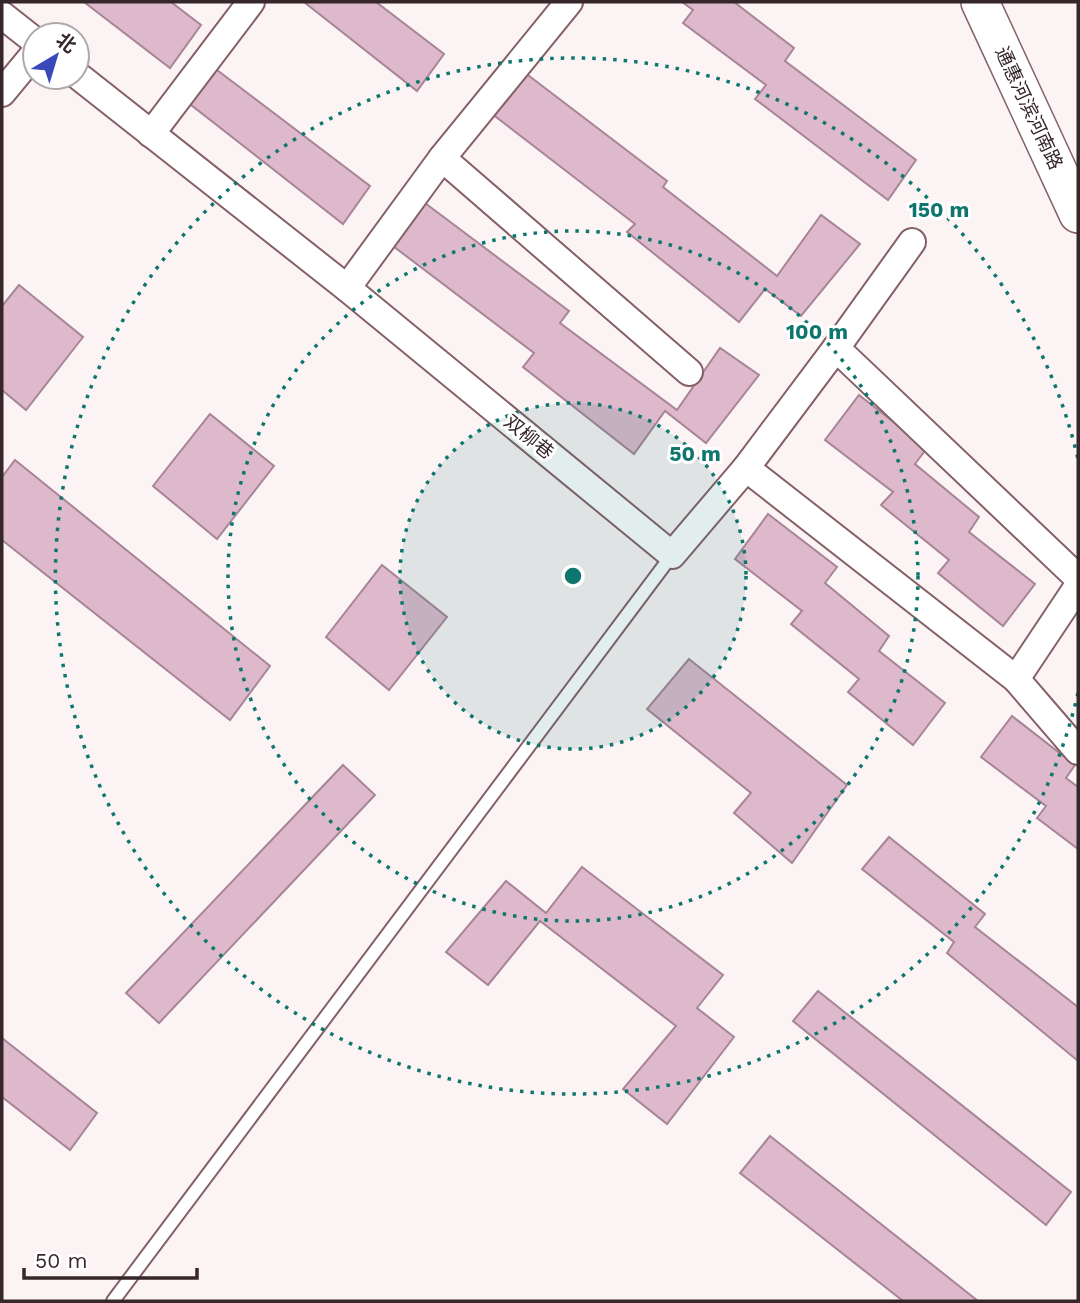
<svg xmlns="http://www.w3.org/2000/svg" width="1080" height="1303" viewBox="0 0 1080 1303" font-family="'Work Sans','Noto Sans SC',sans-serif">
<style>
.building{fill:#ddb9cb;stroke:#a78596;stroke-width:2}
.lines{fill:none;stroke-linecap:round;stroke-linejoin:round}
.lane-casing{stroke:#846067;stroke-width:16}
.street-casing{stroke:#846067;stroke-width:30}
.secondary-casing{stroke:#846067;stroke-width:40}
.lane{stroke:#fff;stroke-width:12}
.street{stroke:#fff;stroke-width:26}
.secondary{stroke:#fff;stroke-width:37}
.ring{fill:none;stroke:#0f766e;stroke-width:3.5;stroke-dasharray:3.5 7}
.labels{text-anchor:middle;dominant-baseline:central;stroke-width:6;stroke-linejoin:round;paint-order:stroke}
.street-label{font-size:19px;fill:#36272a;stroke:#fff}
.centre{fill:#0f766e;stroke:#fff;stroke-width:3.5}
.ring-label{font-size:21px;text-anchor:middle;font-weight:bold;fill:#0f766e;stroke:#fff;stroke-width:6;stroke-linejoin:round;paint-order:stroke}
</style>
<rect width="100%" height="100%" fill="#fcf3f5"/>
<!-- building -->
<g class="building">
<path d="M 84,2 L 171,2 L 201,25 L 170,68 Z"/>
<path d="M 304,2 L 376,2 L 444,54 L 417,91 Z"/>
<path d="M 682,2 L 734,2 L 794,48 L 785,61 L 916,160 L 888,200 L 755,99 L 766,85 L 683,23 L 693,10 Z"/>
<path d="M 213,67 L 370,186 L 343,224 L 186,101 Z"/>
<path d="M 520,69 L 667,181 L 663,187 L 777,276 L 821,215 L 860,244 L 801,316 L 765,289 L 739,322 L 627,232 L 635,224 L 487,110 Z"/>
<path d="M 421,200 L 569,311 L 560,323 L 677,410 L 720,348 L 759,375 L 706,443 L 665,411 L 634,454 L 523,367 L 534,353 L 389,243 Z"/>
<path d="M 19,285 L 83,337 L 26,410 L 2,390 L 2,306 Z"/>
<path d="M 859,395 L 927,448 L 915,464 L 979,517 L 969,532 L 1035,584 L 1003,626 L 938,573 L 949,560 L 881,505 L 893,492 L 825,440 Z"/>
<path d="M 210,414 L 274,466 L 217,539 L 153,486 Z"/>
<path d="M 15,460 L 270,666 L 230,720 L 2,540 L 2,477 Z"/>
<path d="M 768,514 L 837,567 L 825,583 L 889,636 L 879,651 L 945,703 L 913,745 L 848,692 L 859,679 L 791,624 L 802,611 L 735,559 Z"/>
<path d="M 382,565 L 447,617 L 389,690 L 326,637 Z"/>
<path d="M 689,659 L 847,785 L 792,863 L 734,813 L 751,793 L 647,709 Z"/>
<path d="M 1012,716 L 1075,765 L 1066,778 L 1078,787 L 1078,849 L 1037,818 L 1046,806 L 981,757 Z"/>
<path d="M 343,765 L 375,795 L 159,1023 L 126,993 Z"/>
<path d="M 889,837 L 985,914 L 975,927 L 1078,1007 L 1078,1061 L 947,953 L 954,942 L 862,869 Z"/>
<path d="M 582,867 L 723,975 L 697,1008 L 734,1037 L 667,1124 L 623,1089 L 676,1026 L 540,921 L 488,985 L 446,952 L 506,881 L 546,913 Z"/>
<path d="M 818,991 L 1071,1192 L 1046,1225 L 793,1021 Z"/>
<path d="M 2,1038 L 97,1113 L 70,1150 L 2,1097 Z"/>
<path d="M 770,1136 L 978,1301 L 903,1301 L 740,1173 Z"/>
</g>
<g class="lines">
<defs>
<path id="lane" d="M 113,1301 L 672,555"/>
<g id="street">
<path d="M 2,15 L 35,41"/>
<path d="M 77,75 L 347,288 L 672,555 L 746,468 L 836,348 L 912,242"/>
<path d="M 2,93 L 35,53"/>
<path d="M 151,134 L 251,2"/>
<path d="M 442,158 L 569,2"/>
<path d="M 347,288 L 442,158 L 689,372"/>
<path d="M 836,348 L 1078,578"/>
<path d="M 746,468 L 1016,679 L 1078,751"/>
<path d="M 1016,679 L 1078,586"/>
</g>
<path id="secondary" d="M 980,2 L 1078,214"/>
</defs>
<!-- lane casing -->
<use href="#lane" class="lane-casing"/>
<!-- street casing -->
<use href="#street" class="street-casing"/>
<!-- secondary casing -->
<use href="#secondary" class="secondary-casing"/>
<!-- lane -->
<use href="#lane" class="lane"/>
<!-- street -->
<use href="#street" class="street"/>
<!-- secondary -->
<use href="#secondary" class="secondary"/>
</g>
<!-- distance rings -->
<circle cx="573" cy="576" r="173" fill="#0f766e" fill-opacity=".12"/>
<g class="ring">
<circle cx="573" cy="576" r="173"/>
<circle cx="573" cy="576" r="345"/>
<path d="M1078 693A518 518 0 1 1 1078 459"/>
</g>
<g class="labels">
<!-- street labels -->
<g class="street-label">
<text transform="translate(1029 108) rotate(65)">通惠河滨河南路</text>
<text transform="translate(529 437) rotate(39)">双柳巷</text>
</g>
</g>
<circle cx="573" cy="576" r="10" class="centre"/>
<g class="ring-label">
<text x="939" y="217">150 m</text>
<text x="817" y="339">100 m</text>
<text x="695" y="461">50 m</text>
</g>
<!-- border -->
<rect width="1080" height="1303" fill="none" stroke="#36272a" stroke-width="7"/>
<!-- north arrow -->
<g transform="translate(56 56) rotate(38)"><circle r="33" fill="#ffffff" stroke="#afa9aa" stroke-width="2"/>
<path d="M0-5L12 26L0 18L-12 26Z" fill="#3949bc"/>
<text y="-10" font-size="19" font-weight="bold" text-anchor="middle" fill="#36272a">北</text>
</g>
<!-- scale -->
<path d="M24 1268v10h173v-10" fill="none" stroke="#36272a" stroke-width="3.5"/>
<text x="35" y="1268" font-size="21" fill="#36272a" stroke="#ffffff" stroke-width="5" paint-order="stroke">50 m</text>
</svg>
